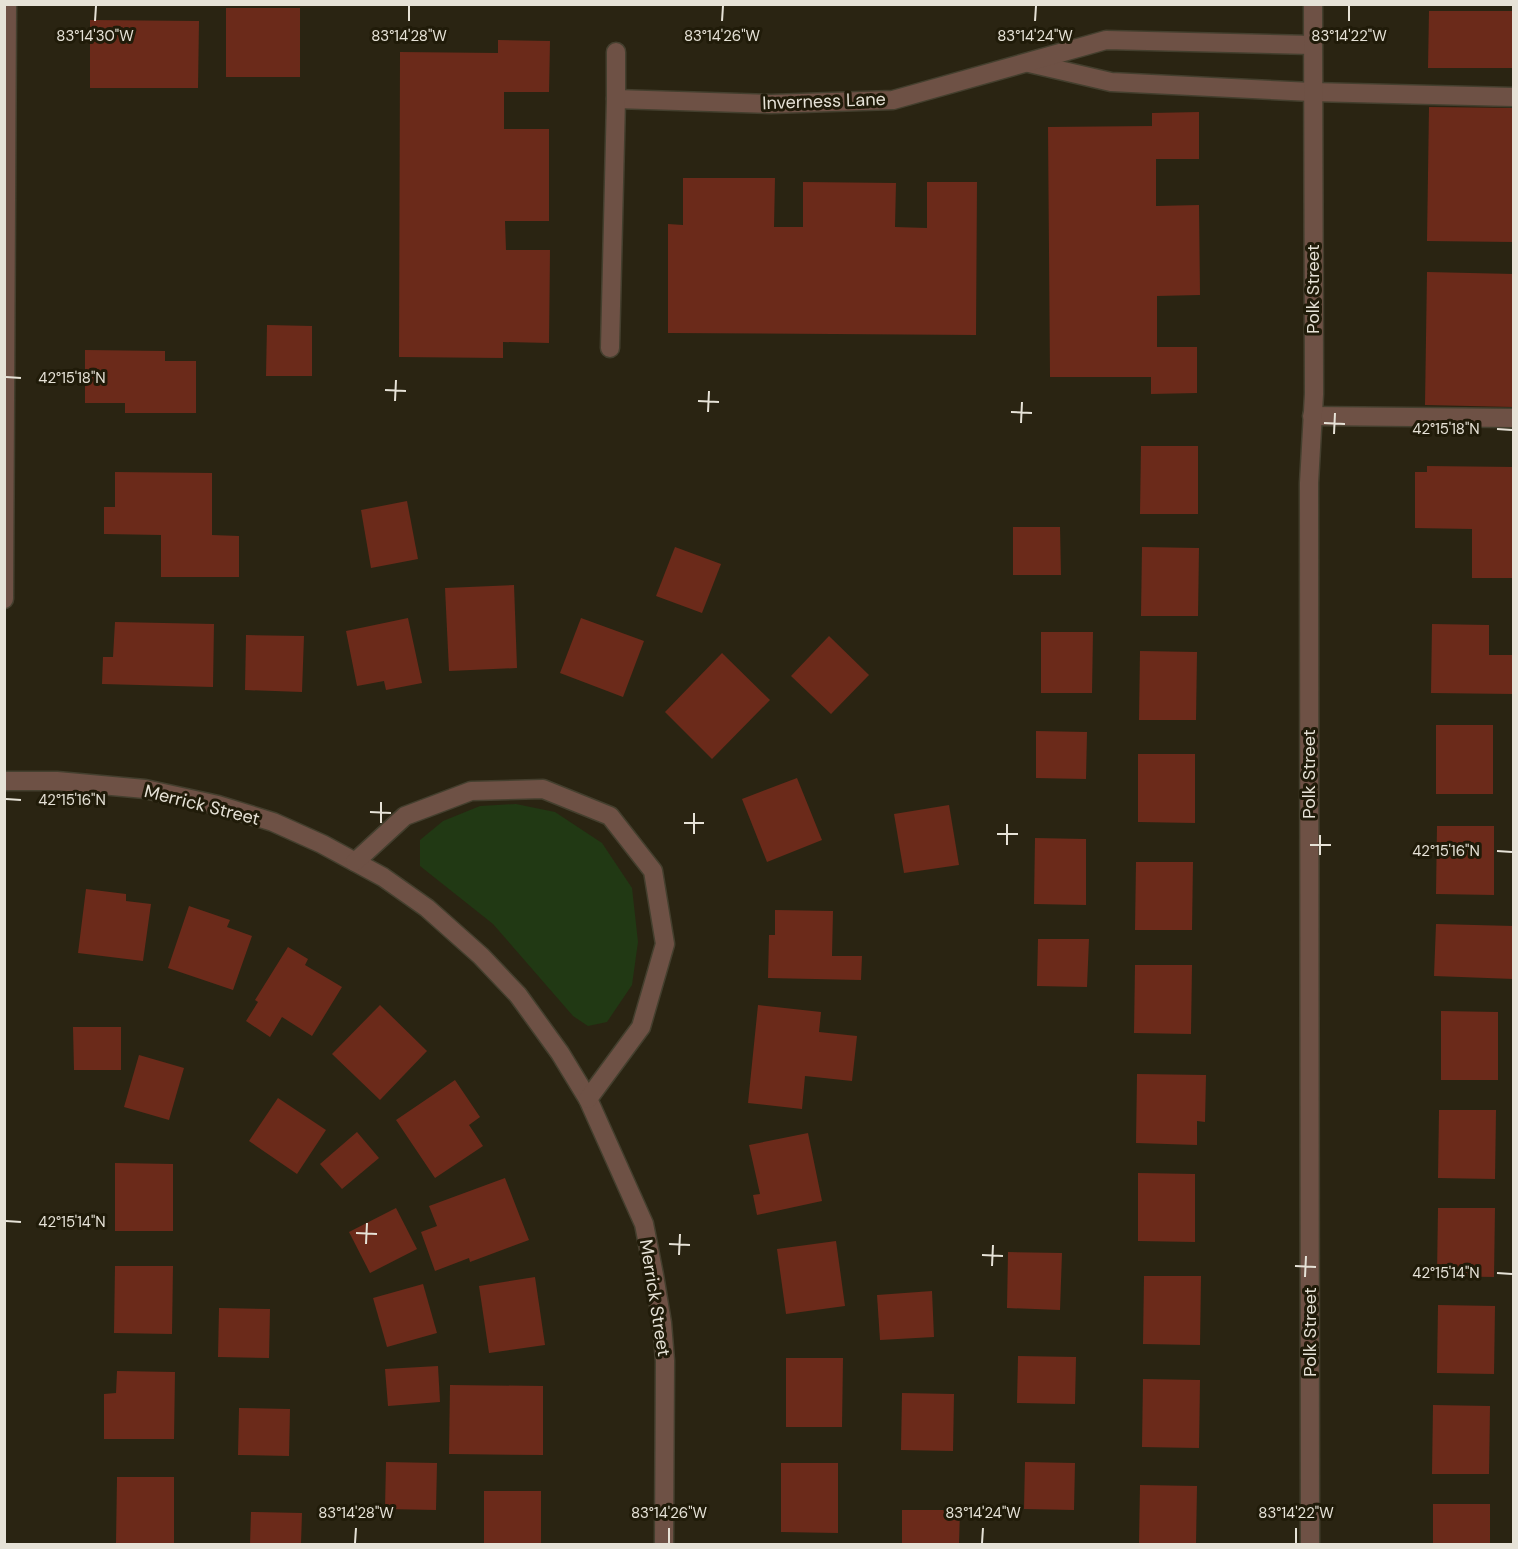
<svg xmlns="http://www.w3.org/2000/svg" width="1518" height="1549" viewBox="0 0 1518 1549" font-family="'DM Sans',sans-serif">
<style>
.green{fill:#213914}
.building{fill:#6b2a1a}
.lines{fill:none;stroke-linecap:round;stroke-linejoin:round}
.minor-casing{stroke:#443f2e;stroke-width:21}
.minor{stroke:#6e5145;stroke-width:18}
.ticks{fill:none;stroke:#e6e2d7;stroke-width:2}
.labels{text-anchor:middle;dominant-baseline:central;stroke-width:6;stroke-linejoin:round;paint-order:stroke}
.street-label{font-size:18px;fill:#e6e2d7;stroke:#201b09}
.ticks-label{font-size:15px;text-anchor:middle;fill:#e6e2d7;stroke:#201b09;stroke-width:6;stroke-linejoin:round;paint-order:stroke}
</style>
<rect width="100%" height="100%" fill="#2a2412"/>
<!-- green -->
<path class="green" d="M 516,804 L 555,812 L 602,843 L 632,888 L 638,942 L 632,985 L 607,1022 L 588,1026 L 573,1016 L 493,924 L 420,866 L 420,840 L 443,821 L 480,806 Z"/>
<!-- building -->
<g class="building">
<rect x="226" y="8" width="74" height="69"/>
<path d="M 1429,11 L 1513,11 L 1512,68 L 1428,68 Z"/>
<path d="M 90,20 L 199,21 L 198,88 L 90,88 Z"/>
<path d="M 498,40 L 550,41 L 549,92 L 504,92 L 504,129 L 549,129 L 549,221 L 505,221 L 506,250 L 550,250 L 549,343 L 503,342 L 503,358 L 399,357 L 400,52 L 498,53 Z"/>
<path d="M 1429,107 L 1514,108 L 1514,242 L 1427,241 Z"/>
<path d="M 1199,112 L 1199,159 L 1156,159 L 1156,206 L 1199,205 L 1200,295 L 1157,296 L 1157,347 L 1197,347 L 1197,393 L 1151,394 L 1151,377 L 1050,377 L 1048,127 L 1152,126 L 1152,113 Z"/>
<path d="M 683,178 L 775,178 L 774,227 L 803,227 L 803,182 L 896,183 L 895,227 L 927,228 L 927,182 L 977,182 L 976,335 L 668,333 L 668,224 L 683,225 Z"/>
<path d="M 1427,272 L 1514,274 L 1514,407 L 1425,405 Z"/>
<path d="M 267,325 L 312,326 L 312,376 L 266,376 Z"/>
<path d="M 85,350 L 165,351 L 165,361 L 196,361 L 196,413 L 125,413 L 125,403 L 85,403 Z"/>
<path d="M 1141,446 L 1198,446 L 1198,514 L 1140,514 Z"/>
<path d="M 1427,466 L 1514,467 L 1514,578 L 1472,578 L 1472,529 L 1415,528 L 1415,472 L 1427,472 Z"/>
<path d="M 115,472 L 212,473 L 212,535 L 239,536 L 239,577 L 161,577 L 161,535 L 104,534 L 104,507 L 115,507 Z"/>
<path d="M 407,501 L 418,559 L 371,568 L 361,510 Z"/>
<path d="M 1013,527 L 1060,527 L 1061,575 L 1013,575 Z"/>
<path d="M 675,547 L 721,564 L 702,613 L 656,596 Z"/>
<path d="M 1142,547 L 1199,548 L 1198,616 L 1141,616 Z"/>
<path d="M 514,585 L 517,668 L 449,671 L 445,588 Z"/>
<path d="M 408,618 L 422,683 L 386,690 L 384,681 L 357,686 L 346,631 Z"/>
<path d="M 581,618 L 644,641 L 623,697 L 560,673 Z"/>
<path d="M 115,622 L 214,624 L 213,687 L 102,684 L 103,657 L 113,657 Z"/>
<path d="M 1432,624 L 1489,625 L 1489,655 L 1514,655 L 1514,694 L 1431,693 Z"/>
<path d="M 1041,632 L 1093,632 L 1092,693 L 1041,693 Z"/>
<path d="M 246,635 L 304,636 L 302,692 L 245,690 Z"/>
<path d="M 829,636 L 869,675 L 831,714 L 791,676 Z"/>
<path d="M 1140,651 L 1197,652 L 1196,720 L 1139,720 Z"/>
<path d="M 722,653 L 770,700 L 712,759 L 665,712 Z"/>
<rect x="1436" y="725" width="57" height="69"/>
<path d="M 1036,731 L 1087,732 L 1086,779 L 1036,778 Z"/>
<path d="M 1138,754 L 1195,754 L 1195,823 L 1138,822 Z"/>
<path d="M 797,778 L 822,840 L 767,862 L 742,799 Z"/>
<path d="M 949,805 L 959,865 L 904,873 L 894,814 Z"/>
<path d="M 1437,826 L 1494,826 L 1494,895 L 1436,894 Z"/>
<path d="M 1035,838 L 1086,839 L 1086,905 L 1034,904 Z"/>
<path d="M 1136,862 L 1193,862 L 1192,930 L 1135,930 Z"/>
<path d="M 86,889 L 126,894 L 126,901 L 151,904 L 143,961 L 78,953 Z"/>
<path d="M 189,906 L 230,920 L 227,927 L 252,936 L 233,990 L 168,968 Z"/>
<path d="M 775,910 L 833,911 L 832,956 L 862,956 L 861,980 L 768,978 L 769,935 L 775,935 Z"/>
<path d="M 1436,924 L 1514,926 L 1514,979 L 1434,976 Z"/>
<path d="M 1038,939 L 1089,939 L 1087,987 L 1037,986 Z"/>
<path d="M 288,947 L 308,959 L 305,965 L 342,987 L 312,1036 L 282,1017 L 270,1037 L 246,1021 L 258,1002 L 255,1000 Z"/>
<path d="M 1135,965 L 1192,965 L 1191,1034 L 1134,1033 Z"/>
<path d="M 380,1005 L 427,1051 L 380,1100 L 332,1054 Z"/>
<path d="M 758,1005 L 821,1012 L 819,1032 L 857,1036 L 852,1081 L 805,1076 L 802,1109 L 748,1103 Z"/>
<path d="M 1441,1011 L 1498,1012 L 1498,1080 L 1441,1080 Z"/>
<path d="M 73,1027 L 121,1027 L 121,1070 L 74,1070 Z"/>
<path d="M 139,1055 L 184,1068 L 169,1120 L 124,1107 Z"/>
<path d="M 1137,1074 L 1206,1075 L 1205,1122 L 1197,1121 L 1197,1145 L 1136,1143 Z"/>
<path d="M 455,1080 L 480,1117 L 469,1125 L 483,1146 L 435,1178 L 396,1120 Z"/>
<path d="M 278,1098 L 326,1130 L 297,1174 L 249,1141 Z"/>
<path d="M 1439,1110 L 1496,1110 L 1495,1179 L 1438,1178 Z"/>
<path d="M 357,1132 L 379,1158 L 342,1189 L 320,1164 Z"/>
<path d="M 808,1133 L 822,1201 L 757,1215 L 753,1195 L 760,1194 L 749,1145 Z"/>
<path d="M 115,1163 L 173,1164 L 173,1231 L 115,1231 Z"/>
<path d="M 1138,1173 L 1195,1174 L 1195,1242 L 1138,1241 Z"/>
<path d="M 505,1178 L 529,1240 L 470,1262 L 469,1258 L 435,1271 L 421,1232 L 437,1226 L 429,1206 Z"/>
<path d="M 396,1208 L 417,1249 L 370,1273 L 349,1232 Z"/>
<path d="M 1438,1208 L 1495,1208 L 1494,1277 L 1437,1276 Z"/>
<path d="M 836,1241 L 845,1306 L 786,1314 L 777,1249 Z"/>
<path d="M 1008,1252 L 1062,1253 L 1060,1310 L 1007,1308 Z"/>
<path d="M 115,1266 L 173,1266 L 172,1334 L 114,1333 Z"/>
<path d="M 1144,1276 L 1201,1276 L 1200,1345 L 1143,1344 Z"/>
<path d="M 535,1277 L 545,1345 L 489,1353 L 479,1286 Z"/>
<path d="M 423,1284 L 437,1333 L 387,1347 L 373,1298 Z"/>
<path d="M 932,1291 L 934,1337 L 880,1340 L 877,1295 Z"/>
<path d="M 1438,1305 L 1495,1306 L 1494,1374 L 1437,1373 Z"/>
<path d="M 219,1308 L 270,1309 L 269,1358 L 218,1357 Z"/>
<path d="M 1018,1356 L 1076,1357 L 1075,1404 L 1017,1403 Z"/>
<path d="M 786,1358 L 843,1358 L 842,1427 L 786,1427 Z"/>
<path d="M 438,1366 L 440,1402 L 388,1406 L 385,1369 Z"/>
<path d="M 117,1371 L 175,1372 L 174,1439 L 104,1439 L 104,1394 L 116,1393 Z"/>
<path d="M 1143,1379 L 1200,1380 L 1199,1448 L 1142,1447 Z"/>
<path d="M 450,1385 L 543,1386 L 543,1455 L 449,1454 Z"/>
<path d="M 902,1393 L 954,1394 L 953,1451 L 901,1450 Z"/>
<path d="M 1433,1405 L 1490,1406 L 1489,1474 L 1432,1474 Z"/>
<path d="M 239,1408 L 290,1409 L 289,1456 L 238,1455 Z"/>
<path d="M 386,1462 L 437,1463 L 436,1510 L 385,1509 Z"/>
<path d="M 1025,1462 L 1075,1463 L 1074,1510 L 1024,1509 Z"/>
<path d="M 781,1463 L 838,1463 L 838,1533 L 781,1532 Z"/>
<path d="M 117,1477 L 174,1477 L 174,1544 L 116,1544 Z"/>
<path d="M 1140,1485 L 1197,1486 L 1196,1544 L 1139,1544 Z"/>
<rect x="484" y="1491" width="57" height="53"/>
<rect x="1433" y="1504" width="57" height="40"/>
<path d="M 902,1510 L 960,1510 L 959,1544 L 902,1544 Z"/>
<path d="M 251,1512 L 302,1513 L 301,1544 L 250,1544 Z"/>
</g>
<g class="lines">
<defs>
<g id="minor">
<path d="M 1029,63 L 1111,82 L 1312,92 L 1514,97"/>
<path d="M 616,99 L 771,104 L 893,100 L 1106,40 L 1312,45"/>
<path d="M 610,348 L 616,99 L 616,52"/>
<path d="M 1312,416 L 1514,418"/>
<path d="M 4,599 L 7,4"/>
<path d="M 4,781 L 57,781 L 145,789 L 218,805 L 273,822 L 322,844 L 383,877 L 427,908 L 481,956 L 518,995 L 560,1053 L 588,1099 L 644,1224 L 654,1275 L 662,1323 L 665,1361 L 664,1544"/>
<path d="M 355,862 L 405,816 L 471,791 L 543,789 L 610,816 L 653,871 L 665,944 L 641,1027 L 588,1099"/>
<path d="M 1310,1544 L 1309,483 L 1314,394 L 1313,4"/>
</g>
</defs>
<!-- minor casing -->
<use href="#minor" class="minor-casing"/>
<!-- minor -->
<use href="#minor" class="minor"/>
</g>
<!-- ticks -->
<path class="ticks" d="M 95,21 L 96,6M 409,21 L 409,6M 722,21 L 723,6M 1035,21 L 1036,6M 1349,21 L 1349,6M 6,377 L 21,378M 385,390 L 406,391M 395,401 L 396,380M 698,401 L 719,402M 708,412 L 709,391M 1011,412 L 1032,413M 1021,423 L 1022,402M 1324,423 L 1345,424M 1497,429 L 1512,430M 1334,434 L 1335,413M 6,799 L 21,800M 370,812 L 391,813M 381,823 L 381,802M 684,823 L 704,823M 694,834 L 694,813M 997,834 L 1018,834M 1007,845 L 1007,824M 1310,845 L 1331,845M 1497,851 L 1512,852M 1320,855 L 1320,835M 6,1221 L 21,1222M 356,1233 L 377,1234M 366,1244 L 367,1223M 669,1244 L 690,1245M 679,1255 L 680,1234M 982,1255 L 1003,1256M 992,1266 L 993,1245M 1295,1266 L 1316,1267M 1497,1273 L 1512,1274M 1305,1277 L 1306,1256M 355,1543 L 356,1528M 669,1543 L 669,1528M 982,1543 L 983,1528M 1296,1543 L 1296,1528"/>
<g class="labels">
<!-- street labels -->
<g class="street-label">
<text transform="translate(824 101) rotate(-2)">Inverness Lane</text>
<text transform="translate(1313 289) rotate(-90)">Polk Street</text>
<text transform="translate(1309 774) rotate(-90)">Polk Street</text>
<text transform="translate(202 805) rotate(14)">Merrick Street</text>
<text transform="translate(655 1298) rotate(81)">Merrick Street</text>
<text transform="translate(1310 1332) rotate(-90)">Polk Street</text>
</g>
</g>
<g class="ticks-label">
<text x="95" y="41">83°14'30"W</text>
<text x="409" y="41">83°14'28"W</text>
<text x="722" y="41">83°14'26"W</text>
<text x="1035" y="41">83°14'24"W</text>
<text x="1349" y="41">83°14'22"W</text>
<text x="72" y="383">42°15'18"N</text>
<text x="1446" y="434">42°15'18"N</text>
<text x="72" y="805">42°15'16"N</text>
<text x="1446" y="856">42°15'16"N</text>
<text x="72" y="1227">42°15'14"N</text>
<text x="1446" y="1278">42°15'14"N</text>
<text x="356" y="1518">83°14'28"W</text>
<text x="669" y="1518">83°14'26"W</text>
<text x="983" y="1518">83°14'24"W</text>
<text x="1296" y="1518">83°14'22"W</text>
</g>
<!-- border -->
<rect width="1518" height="1549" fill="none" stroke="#e6e2d7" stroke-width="12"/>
</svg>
